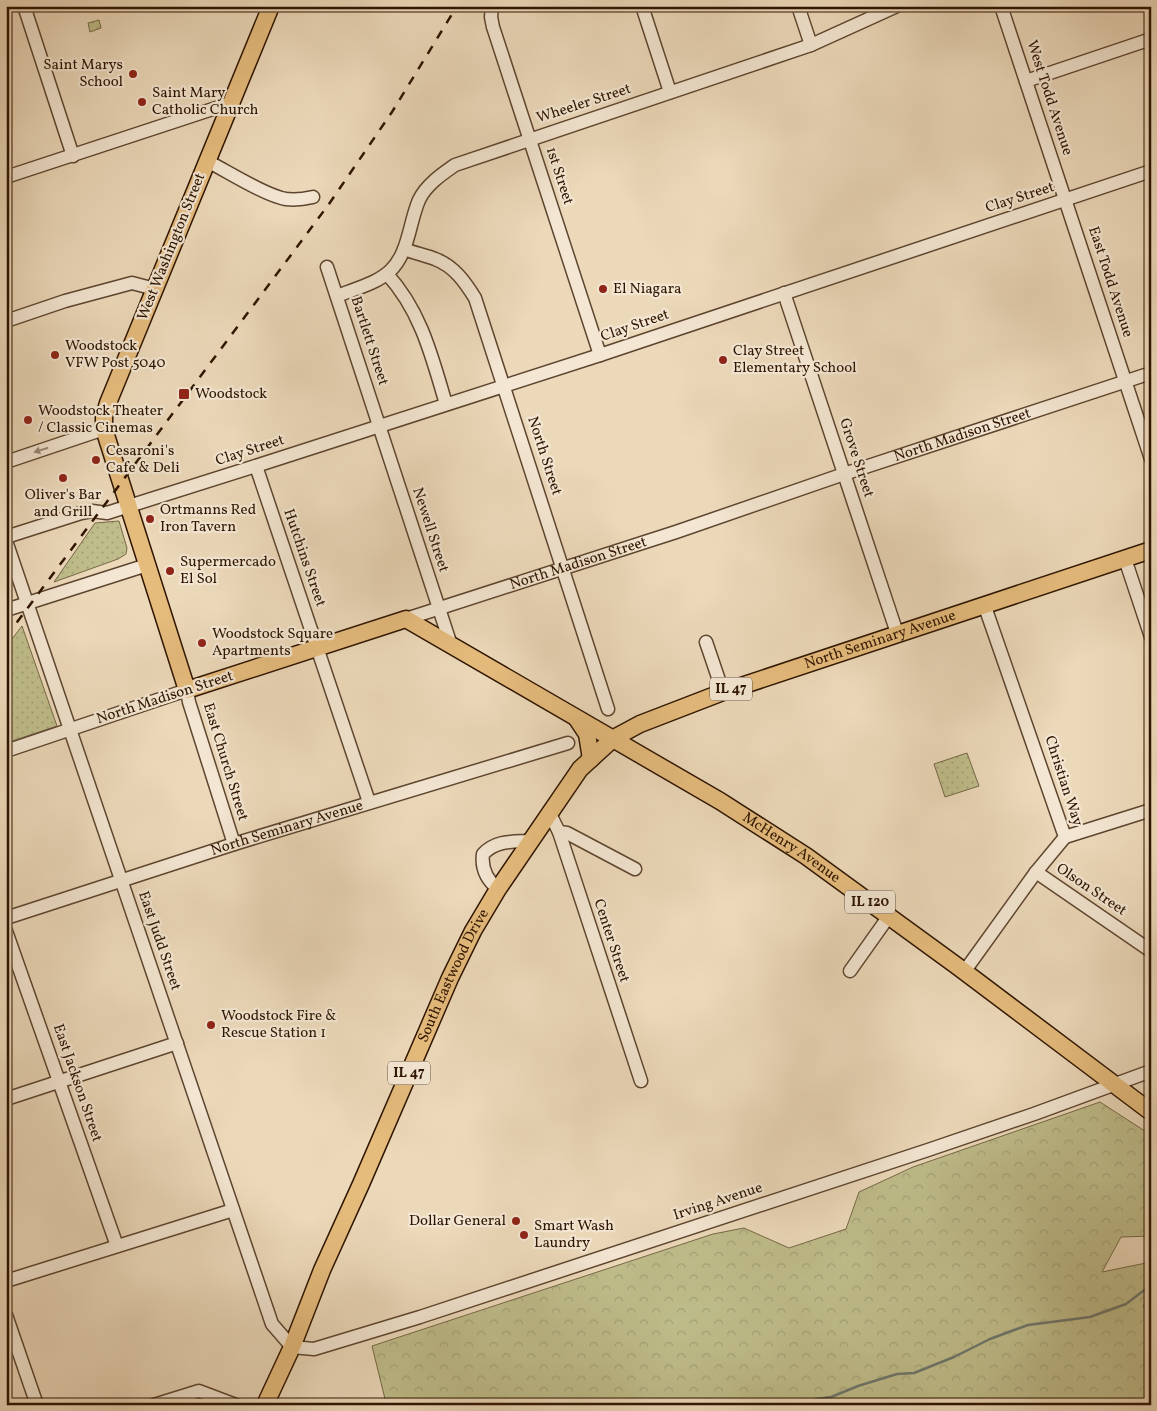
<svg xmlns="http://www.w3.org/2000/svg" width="1157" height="1411" viewBox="0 0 1157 1411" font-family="Vollkorn,serif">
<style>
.forest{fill:url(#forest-crowns);stroke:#766846}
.park{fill:url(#park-dots);stroke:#766846}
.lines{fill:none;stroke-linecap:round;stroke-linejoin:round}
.stream{stroke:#6e776d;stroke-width:2.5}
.minor-casing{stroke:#5e452f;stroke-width:15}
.major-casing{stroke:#2e1401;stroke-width:19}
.minor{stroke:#f3e6d2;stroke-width:12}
.major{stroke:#e6bc7d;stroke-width:16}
.rail{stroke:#2e1401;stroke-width:2.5;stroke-dasharray:9 9;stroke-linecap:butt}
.oneway{fill:#9a8874}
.poi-dot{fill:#8f2418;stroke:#f3e6d2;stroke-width:2}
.labels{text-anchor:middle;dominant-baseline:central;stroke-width:4.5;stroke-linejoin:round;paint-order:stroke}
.shield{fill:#f3e6d2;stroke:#695340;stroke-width:1}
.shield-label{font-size:14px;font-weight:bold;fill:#2e1401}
.poi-label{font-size:15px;fill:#2e1401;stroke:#f3e6d2;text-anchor:start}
.street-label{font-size:15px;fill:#2e1401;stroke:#f3e6d2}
</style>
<defs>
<pattern id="forest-crowns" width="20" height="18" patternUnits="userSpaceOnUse" patternTransform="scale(1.25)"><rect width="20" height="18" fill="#bfbd8b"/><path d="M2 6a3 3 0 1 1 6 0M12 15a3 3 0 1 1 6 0" fill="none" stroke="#a4a276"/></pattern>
<pattern id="park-dots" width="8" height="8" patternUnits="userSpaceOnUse" patternTransform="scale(1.25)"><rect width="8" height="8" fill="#bfbd8b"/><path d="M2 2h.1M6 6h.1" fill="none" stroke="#a4a276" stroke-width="1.8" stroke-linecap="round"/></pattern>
</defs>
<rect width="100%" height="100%" fill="#ecd9ba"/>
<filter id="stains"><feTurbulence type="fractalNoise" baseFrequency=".004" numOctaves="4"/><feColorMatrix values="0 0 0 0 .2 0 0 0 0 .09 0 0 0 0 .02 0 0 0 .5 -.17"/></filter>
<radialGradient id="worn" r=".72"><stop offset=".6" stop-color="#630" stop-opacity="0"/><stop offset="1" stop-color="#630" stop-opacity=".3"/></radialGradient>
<!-- forest -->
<path class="forest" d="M 1100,1102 L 1151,1135 L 1151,1236 L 1121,1237 L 1102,1272 L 1151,1262 L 1151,1295 L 1143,1306 L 1151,1316 L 1151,1405 L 383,1405 L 385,1399 L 372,1346 L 713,1234 L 744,1228 L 789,1248 L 846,1229 L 859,1192 L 913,1167 Z"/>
<!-- park -->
<g class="park">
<path d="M 99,20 L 101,28 L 90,32 L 88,23 Z"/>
<path d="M 119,521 L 127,548 L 126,554 L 118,559 L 54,582 L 95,523 Z"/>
<path d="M 22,626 L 57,726 L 6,743 L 6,647 Z"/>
<path d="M 967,753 L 979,786 L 945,797 L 934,764 Z"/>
</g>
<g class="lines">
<!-- stream -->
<path class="stream" d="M 805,1405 L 816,1399 L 831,1397 L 858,1386 L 897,1374 L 914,1373 L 954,1357 L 990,1339 L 1028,1325 L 1090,1317 L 1126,1304 L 1151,1285"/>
<defs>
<g id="minor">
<path d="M 24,6 L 73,156"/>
<path d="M 492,6 L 491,17 L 493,27 L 600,355"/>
<path d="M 642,6 L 670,92"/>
<path d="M 798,6 L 811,45"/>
<path d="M 1001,6 L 1151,459"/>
<path d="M 1026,81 L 1151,39"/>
<path d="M 207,161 C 227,171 266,196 286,199 C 295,200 304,199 313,197"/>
<path d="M 6,177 L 231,103"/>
<path d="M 404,249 C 414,253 425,255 435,259 C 454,266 465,282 475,298 L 608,709"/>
<path d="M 327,267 L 451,645"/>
<path d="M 387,274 C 421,311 432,357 446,404"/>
<path d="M 784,293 L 897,633"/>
<path d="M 337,296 C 354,289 376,284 390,271 C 409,253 409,223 419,200 C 426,185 442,174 455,165 L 811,45 L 897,6"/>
<path d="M 6,321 L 65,301 L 132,283 L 155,289"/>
<path d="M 6,462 L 104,429"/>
<path d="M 256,466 L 369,802"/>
<path d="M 6,537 L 81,513 L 92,511 L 107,513 L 265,463 L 600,355 L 1151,171"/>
<path d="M 6,541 L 272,1324 L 292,1347 L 314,1349 L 420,1317 L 928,1150 L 1034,1114 L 1151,1071"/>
<path d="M 1125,559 L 1151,637"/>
<path d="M 6,610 L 147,565"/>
<path id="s1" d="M 406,619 L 676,532 L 844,474 L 1151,373"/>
<path d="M 706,642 L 723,692"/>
<path d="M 6,751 L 187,690 L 189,702 L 234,844"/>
<path d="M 549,812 L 559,832 L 641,1081"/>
<path d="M 559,832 L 567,833 L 635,869"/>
<path d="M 1065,837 L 1151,810"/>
<path d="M 1036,872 L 1151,951"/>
<path d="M 498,889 C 487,880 481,869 483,854 C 496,840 512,842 529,841"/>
<path id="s2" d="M 6,918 L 234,844 L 568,743"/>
<path d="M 6,931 L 117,1246"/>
<path d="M 850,971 L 889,916"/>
<path d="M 964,972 L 1036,872 L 1065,837 L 984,604"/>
<path d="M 6,1099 L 177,1043"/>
<path d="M 6,1281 L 233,1210"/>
<path d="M 6,1315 L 37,1405"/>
<path d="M 154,1405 L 199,1391 L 236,1405"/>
</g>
<g id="major">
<path id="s3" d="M 271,6 L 108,403 L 104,417 L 104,429 L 187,690 L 406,619 L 720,801 L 806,856 L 957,966 L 1151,1112"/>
<path d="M 577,719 L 587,734 L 591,759"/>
<path id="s4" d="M 265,1405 L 292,1347 L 322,1270 L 361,1184 L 450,978 L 473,931 L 498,889 L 580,769 L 604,747 L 614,738 L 640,724 L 723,692 L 1151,550"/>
</g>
</defs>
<!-- minor casing -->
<use href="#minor" class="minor-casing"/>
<!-- major casing -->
<use href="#major" class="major-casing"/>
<!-- minor -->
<use href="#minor" class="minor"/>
<!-- major -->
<use href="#major" class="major"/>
<!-- rail -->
<path class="rail" d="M 6,637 L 329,204 L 392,112 L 457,6"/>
</g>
<!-- one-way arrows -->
<defs><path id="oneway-solid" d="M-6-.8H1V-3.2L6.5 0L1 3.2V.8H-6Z" transform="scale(1.25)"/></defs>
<use class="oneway" href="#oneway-solid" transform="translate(41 450) rotate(162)"/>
<!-- markers -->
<g class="poi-dot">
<circle cx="133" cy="74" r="5"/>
<circle cx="142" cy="102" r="5"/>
<circle cx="603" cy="289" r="5"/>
<circle cx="55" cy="355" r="5"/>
<circle cx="723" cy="360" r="5"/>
<rect x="178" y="388" width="12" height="12" rx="2.5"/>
<circle cx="28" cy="420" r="5"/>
<circle cx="96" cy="460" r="5"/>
<circle cx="63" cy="478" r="5"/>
<circle cx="150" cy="519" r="5"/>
<circle cx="170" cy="571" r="5"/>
<circle cx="202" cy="643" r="5"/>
<circle cx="211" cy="1025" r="5"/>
<circle cx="516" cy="1221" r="5"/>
<circle cx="524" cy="1235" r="5"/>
</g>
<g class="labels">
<!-- shield labels -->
<g class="shield">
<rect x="710" y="677.5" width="42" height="23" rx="4"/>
<rect x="845" y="890.5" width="50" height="23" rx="4"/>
<rect x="388" y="1061.5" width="42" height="23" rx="4"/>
</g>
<g class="shield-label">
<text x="731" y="689">IL 47</text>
<text x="870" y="902">IL 120</text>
<text x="409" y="1073">IL 47</text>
</g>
<!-- poi labels -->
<g class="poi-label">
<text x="123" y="65" text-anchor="end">Saint Marys<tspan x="123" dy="17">School</tspan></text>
<text x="152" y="93">Saint Mary<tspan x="152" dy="17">Catholic Church</tspan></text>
<text x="613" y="289">El Niagara</text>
<text x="65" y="346">Woodstock<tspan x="65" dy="17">VFW Post 5040</tspan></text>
<text x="733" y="351">Clay Street<tspan x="733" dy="17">Elementary School</tspan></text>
<text x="195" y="394">Woodstock</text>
<text x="38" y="411">Woodstock Theater<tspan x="38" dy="17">/ Classic Cinemas</tspan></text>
<text x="106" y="451">Cesaroni's<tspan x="106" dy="17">Cafe &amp; Deli</tspan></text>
<text x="63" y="495" text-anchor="middle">Oliver's Bar<tspan x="63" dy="17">and Grill</tspan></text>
<text x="160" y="510">Ortmanns Red<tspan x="160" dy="17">Iron Tavern</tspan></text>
<text x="180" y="562">Supermercado<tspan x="180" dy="17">El Sol</tspan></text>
<text x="212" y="634">Woodstock Square<tspan x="212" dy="17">Apartments</tspan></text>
<text x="221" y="1016">Woodstock Fire &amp;<tspan x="221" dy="17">Rescue Station 1</tspan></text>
<text x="506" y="1221" text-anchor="end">Dollar General</text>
<text x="534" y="1226">Smart Wash<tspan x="534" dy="17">Laundry</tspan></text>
</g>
<!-- street labels -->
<g class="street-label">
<text transform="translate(1049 98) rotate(72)">West Todd Avenue</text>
<text transform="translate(584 104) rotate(-18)">Wheeler Street</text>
<text transform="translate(559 176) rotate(72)">1st Street</text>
<text transform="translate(1020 198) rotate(-18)">Clay Street</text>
<text transform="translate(172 247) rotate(-68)">West Washington Street</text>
<text transform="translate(1110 282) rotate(72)">East Todd Avenue</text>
<text transform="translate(635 326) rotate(-19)">Clay Street</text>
<text transform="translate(369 341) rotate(72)">Bartlett Street</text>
<text stroke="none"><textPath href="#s1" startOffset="586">North Madison Street</textPath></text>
<text transform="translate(250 451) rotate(-18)">Clay Street</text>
<text transform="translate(544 456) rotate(72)">North Street</text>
<text transform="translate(856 458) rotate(72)">Grove Street</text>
<text transform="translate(430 530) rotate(72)">Newell Street</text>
<text transform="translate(304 558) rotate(71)">Hutchins Street</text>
<text stroke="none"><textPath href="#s1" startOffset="181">North Madison Street</textPath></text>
<text stroke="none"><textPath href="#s4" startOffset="1042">North Seminary Avenue</textPath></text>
<text transform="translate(165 698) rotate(-18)">North Madison Street</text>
<text transform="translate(225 762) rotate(73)">East Church Street</text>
<text transform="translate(1063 781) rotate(72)">Christian Way</text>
<text stroke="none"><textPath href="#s2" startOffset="295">North Seminary Avenue</textPath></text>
<text stroke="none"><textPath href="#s3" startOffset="1408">McHenry Avenue</textPath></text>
<text transform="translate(1091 890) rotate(34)">Olson Street</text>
<text transform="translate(159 941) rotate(71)">East Judd Street</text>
<text transform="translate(611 941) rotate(72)">Center Street</text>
<text stroke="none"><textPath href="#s4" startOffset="469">South Eastwood Drive</textPath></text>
<text transform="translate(77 1083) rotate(71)">East Jackson Street</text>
<text transform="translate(718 1202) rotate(-18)">Irving Avenue</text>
</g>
</g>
<!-- margin -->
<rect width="1157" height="1411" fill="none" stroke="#ecd9ba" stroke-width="25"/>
<rect x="8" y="8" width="1142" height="1396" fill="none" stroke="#2e1401" stroke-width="2.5"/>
<rect x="12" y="12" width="1132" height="1386" fill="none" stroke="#2e1401"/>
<rect width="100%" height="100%" filter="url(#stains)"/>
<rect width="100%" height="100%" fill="url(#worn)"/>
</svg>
